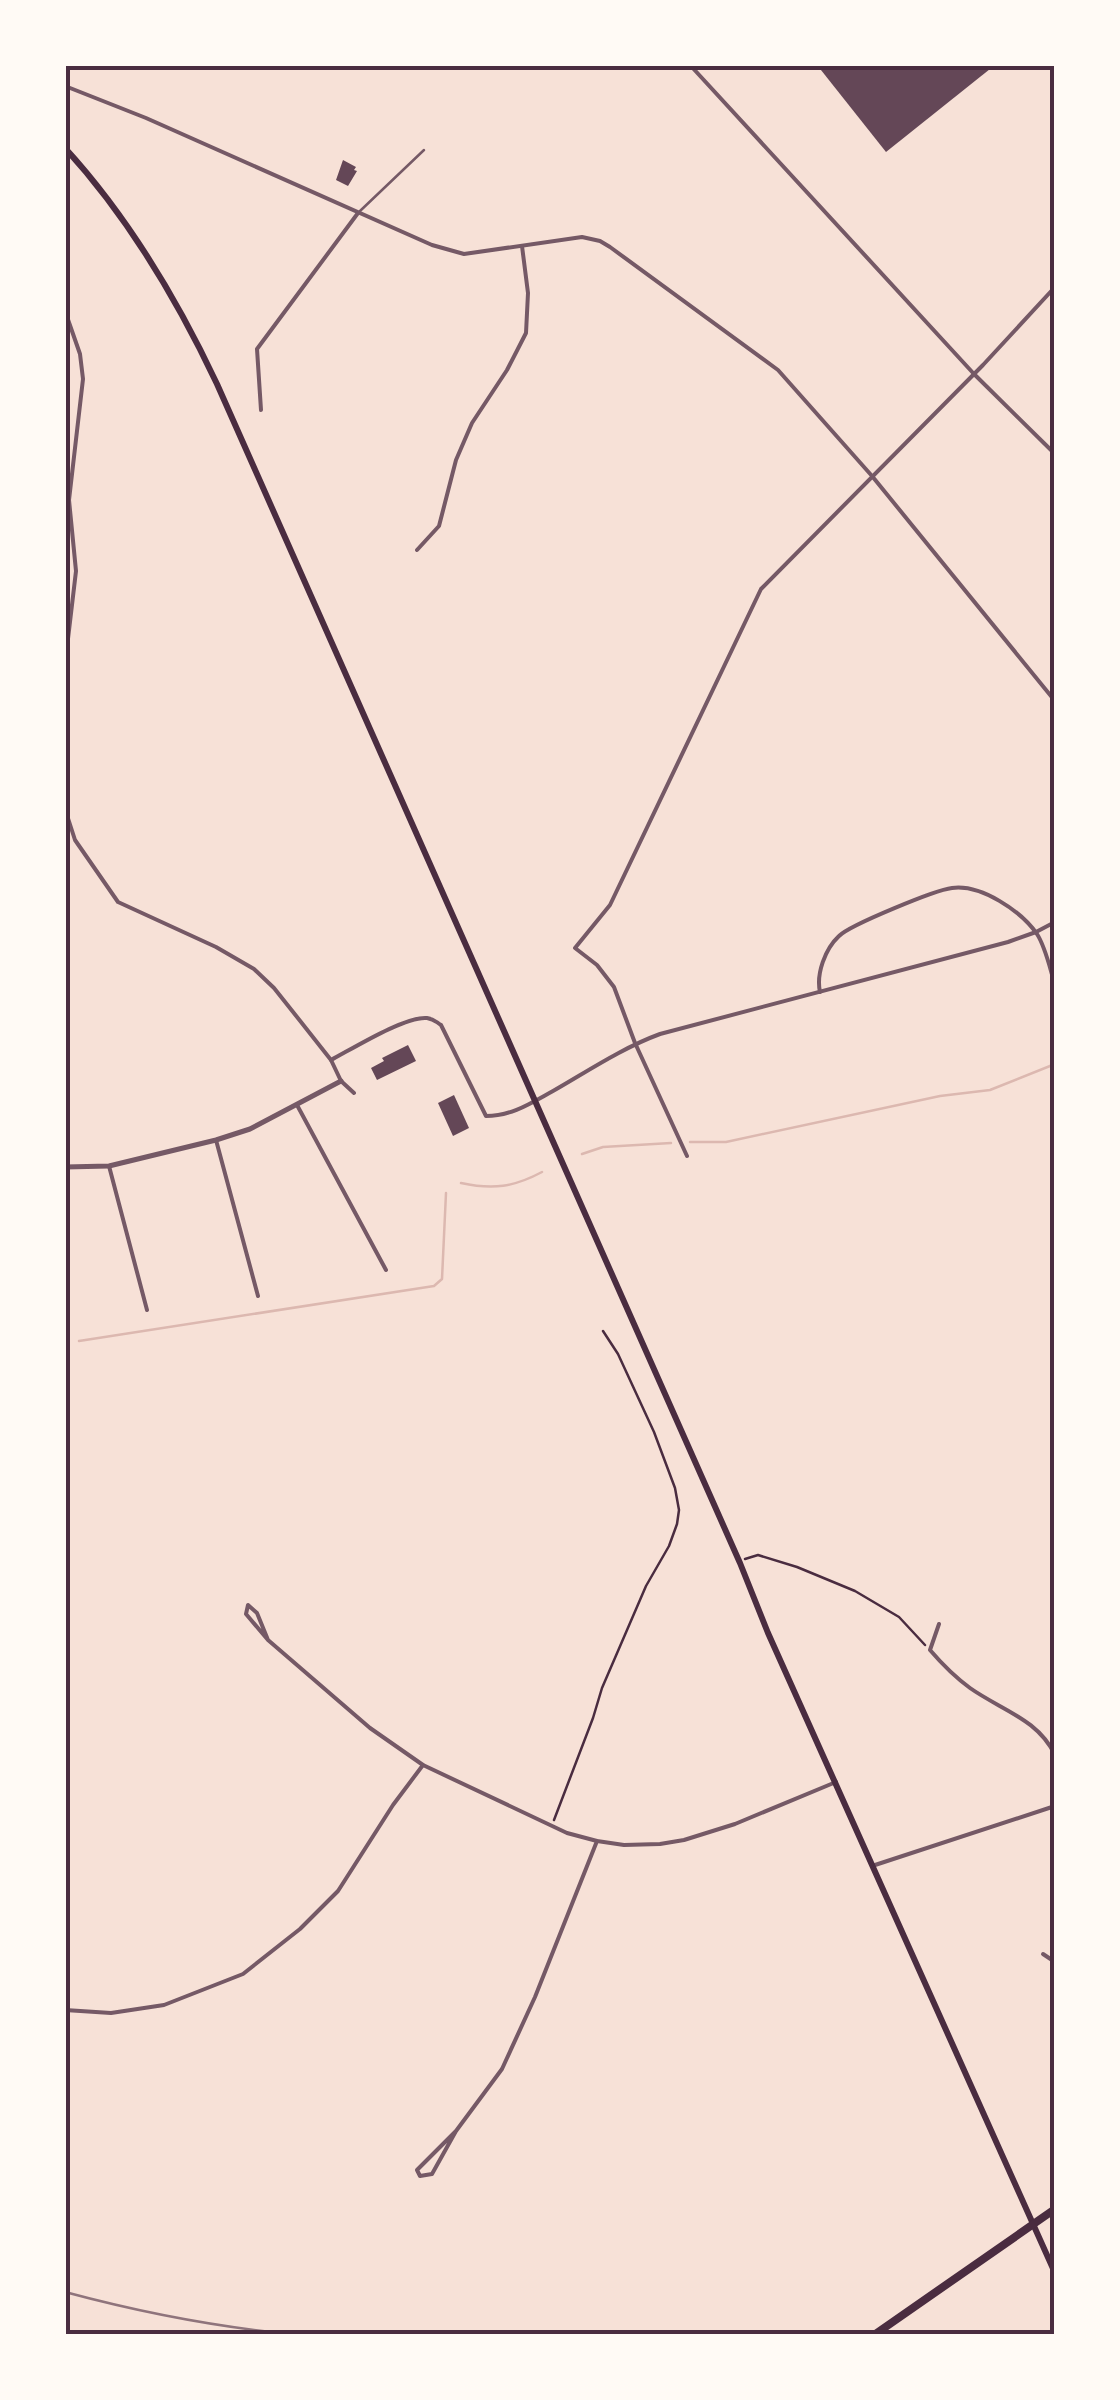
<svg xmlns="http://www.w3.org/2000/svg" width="1120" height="2400" viewBox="0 0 1120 2400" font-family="'Asap Condensed',sans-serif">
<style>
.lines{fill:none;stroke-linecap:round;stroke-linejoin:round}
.stream{stroke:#dcb8b0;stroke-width:2.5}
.building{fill:#644757}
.path{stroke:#4a2c40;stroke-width:2.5}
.service{stroke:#755966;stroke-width:2.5}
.minor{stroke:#755966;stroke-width:4}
.tertiary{stroke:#755966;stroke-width:5}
.secondary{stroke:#4a2c40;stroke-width:6}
.trunk{stroke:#4a2c40;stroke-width:8}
.rail{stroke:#8f747c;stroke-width:2.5}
.neatline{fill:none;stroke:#4a2c40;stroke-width:4}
</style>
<rect width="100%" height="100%" fill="#f7e1d7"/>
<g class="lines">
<!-- stream -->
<g class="stream">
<path d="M 690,1142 L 726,1142 L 940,1096 L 990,1090 L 1055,1064"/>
<path d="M 582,1154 L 603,1147 L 671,1143"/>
<path d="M 461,1183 C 493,1190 514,1187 542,1172"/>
<path d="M 79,1341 L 434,1286 L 442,1279 L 446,1193"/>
<path d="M 65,1342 L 66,1342"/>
</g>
</g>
<!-- building -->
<g class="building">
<path d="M 817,65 L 995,65 L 886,152 Z"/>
<path d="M 343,160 L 356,167 L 354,170 L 357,171 L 348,186 L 336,180 Z"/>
<path d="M 408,1045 L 416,1061 L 377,1080 L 371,1068 L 384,1061 L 382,1058 Z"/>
<path d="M 454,1095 L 469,1128 L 453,1136 L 438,1103 Z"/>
</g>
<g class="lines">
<!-- path -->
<g class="path">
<path d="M 745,1559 L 758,1555 L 797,1567 L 855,1591 L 899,1617 L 925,1645"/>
<path d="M 554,1820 L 593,1718 L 602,1688 L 646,1586 L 669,1546 L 677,1524 L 679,1510 L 675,1488 L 654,1432 L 618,1354 L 603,1331"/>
</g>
<!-- service -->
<path class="service" d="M 360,211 L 424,150"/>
<!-- minor -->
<g class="minor">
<path d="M 690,65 L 974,374 L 1055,454"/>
<path d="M 65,86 L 146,118 L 432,245 L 464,254 L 582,237 L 600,241 L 610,247 L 778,370 L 872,476 L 1055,701"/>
<path d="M 65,311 L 80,354 L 83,379 L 69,500 L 76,571 L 65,664"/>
<path d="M 261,410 L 257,349 L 358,213"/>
<path d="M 417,550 L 439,526 L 456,460 L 472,423 L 507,370 L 526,333 L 528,293 L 522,246"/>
<path d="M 65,809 L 75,840 L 118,902 L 216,947 L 254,969 L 274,988 L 301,1022 L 331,1060 L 341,1081 L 354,1093"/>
<path d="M 820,992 C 816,974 825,949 839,936 C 850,925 935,890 952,888 C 981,884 1021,911 1037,934 C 1046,948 1050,969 1055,985"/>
<path d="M 331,1060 C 352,1049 405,1016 427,1018 C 434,1019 435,1021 441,1025 L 486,1116 C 512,1116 531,1103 553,1091 C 588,1071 622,1048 660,1034 L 1008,942 L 1036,932 L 1055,922"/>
<path d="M 297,1105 L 386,1270"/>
<path d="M 216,1140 L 258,1296"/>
<path d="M 687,1156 L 635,1043 L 614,987 L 597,965 L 575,948 L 610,905 L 761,589 L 983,365 L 1055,287"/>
<path d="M 109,1166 L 147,1310"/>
<path d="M 939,1624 L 930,1650 C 942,1664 955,1677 970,1688 C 1001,1710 1038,1719 1055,1755"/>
<path d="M 268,1640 L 246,1614 L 248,1605 L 257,1613 L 268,1640 L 370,1728 L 423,1765 L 567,1833 L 597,1841 L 624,1845 L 660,1844 L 684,1840 L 735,1824 L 836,1782"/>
<path d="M 872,1866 L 1055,1806"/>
<path d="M 1043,1954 L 1055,1962"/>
<path d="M 65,2010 L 111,2013 L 164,2005 L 243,1974 L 300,1929 L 338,1891 L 393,1805 L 423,1765"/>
<path d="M 456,2131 L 432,2174 L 420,2176 L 417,2170 L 456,2131 L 502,2069 L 535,1997 L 597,1841"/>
</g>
<!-- tertiary -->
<path class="tertiary" d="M 65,1167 L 109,1166 L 216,1140 L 250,1129 L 341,1081"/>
<!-- secondary -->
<path class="secondary" d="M 65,148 C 129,218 177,299 217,384 L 740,1563 L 768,1633 L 1055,2273"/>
<!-- trunk -->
<path class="trunk" d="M 874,2335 L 1055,2209"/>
<!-- rail -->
<path class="rail" d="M 65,2292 C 143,2313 221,2328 301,2335"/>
</g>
<!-- border -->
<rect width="1120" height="2400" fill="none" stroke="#fffaf5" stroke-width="135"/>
<rect x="68" y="68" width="984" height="2264" class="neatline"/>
</svg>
